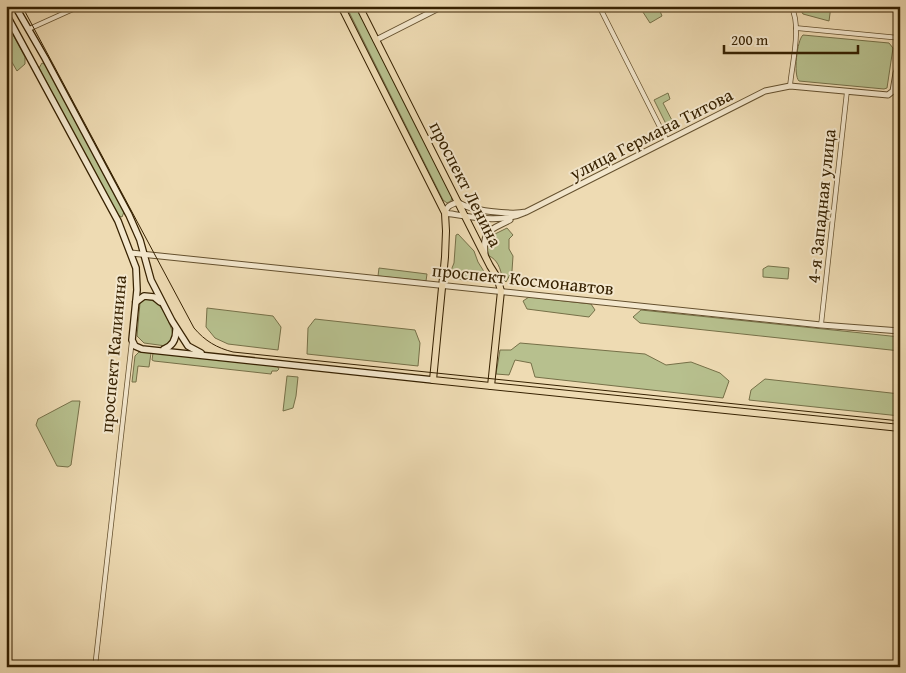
<svg xmlns="http://www.w3.org/2000/svg" width="906" height="673" viewBox="0 0 906 673" font-family="'Gentium Book Plus',serif">
<style>
.green{fill:#b7c08e;stroke:#767048}
.lines{fill:none;stroke-linecap:round;stroke-linejoin:round}
.minor-casing{stroke:#64502e;stroke-width:5.5}
.tertiary-casing{stroke:#64502e;stroke-width:7}
.secondary-casing{stroke:#362101;stroke-width:8}
.primary-casing{stroke:#362101;stroke-width:8}
.minor{stroke:#f4e8ce;stroke-width:4}
.tertiary{stroke:#f4e8ce;stroke-width:5}
.secondary{stroke:#f4e8ce;stroke-width:5.5}
.primary{stroke:#eedbb3;stroke-width:6}
.tram{stroke:#362101;stroke-width:1}
.labels{text-anchor:middle;dominant-baseline:central;stroke-width:4;stroke-linejoin:round;paint-order:stroke}
.street-label{font-size:18px;fill:#362101;stroke:#f4e8ce}
</style>
<rect width="100%" height="100%" fill="#eedbb3"/>
<filter id="stains"><feTurbulence type="fractalNoise" baseFrequency=".004" numOctaves="4"/><feColorMatrix values="0 0 0 0 .2 0 0 0 0 .09 0 0 0 0 .02 0 0 0 .5 -.17"/></filter>
<radialGradient id="worn" r=".72"><stop offset=".6" stop-color="#630" stop-opacity="0"/><stop offset="1" stop-color="#630" stop-opacity=".3"/></radialGradient>
<!-- green -->
<g class="green">
<path d="M 346,6 L 356,6 L 452,197 L 451,201 L 447,203 L 443,200 Z"/>
<path d="M 639,6 L 658,6 L 662,16 L 650,23 Z"/>
<path d="M 798,6 L 831,6 L 829,21 L 803,14 Z"/>
<path d="M 6,22 L 25,57 L 25,64 L 17,71 L 9,57 L 11,55 L 6,46 Z"/>
<path d="M 803,35 L 889,43 L 893,48 L 887,88 L 884,89 L 799,81 C 793,75 797,40 803,35 Z"/>
<path d="M 42,63 L 46,65 L 124,212 L 122,217 L 117,215 L 39,68 Z"/>
<path d="M 668,93 L 670,99 L 663,103 L 677,130 L 669,130 L 654,100 Z"/>
<path d="M 507,228 L 513,235 L 509,239 L 509,249 L 513,256 L 512,271 L 506,282 L 502,278 C 501,269 497,259 489,256 L 487,249 L 489,246 L 489,239 L 491,236 Z"/>
<path d="M 458,234 L 474,251 L 478,262 L 488,278 L 487,282 C 477,281 454,282 450,273 L 454,263 L 456,235 Z"/>
<path d="M 768,266 L 789,268 L 788,279 L 763,277 L 763,269 Z"/>
<path d="M 379,268 L 427,274 L 426,281 L 378,276 Z"/>
<path d="M 529,297 L 591,304 L 595,310 L 589,317 L 527,309 L 523,301 Z"/>
<path d="M 145,299 C 150,300 153,300 157,303 C 163,308 174,330 173,338 L 166,346 L 144,343 L 137,336 L 140,303 Z"/>
<path d="M 207,308 L 273,316 L 281,327 L 278,350 L 228,344 L 215,338 L 206,327 Z"/>
<path d="M 641,310 L 900,337 L 900,351 L 640,323 L 633,317 Z"/>
<path d="M 315,319 L 415,330 L 420,343 L 418,366 L 307,354 L 308,328 Z"/>
<path d="M 520,343 L 645,354 L 666,365 L 691,362 L 720,373 L 729,381 L 723,398 L 535,377 L 531,363 L 515,360 L 509,375 L 496,374 L 500,350 L 511,350 Z"/>
<path d="M 139,352 L 151,353 L 149,367 L 138,366 L 136,382 L 132,382 L 135,356 Z"/>
<path d="M 153,353 L 277,366 L 279,369 L 277,371 L 272,371 L 271,374 L 154,361 L 152,360 Z"/>
<path d="M 287,376 L 298,377 L 296,396 L 293,408 L 283,411 Z"/>
<path d="M 765,379 L 900,394 L 900,416 L 749,400 L 751,390 Z"/>
<path d="M 72,401 L 80,401 L 71,465 L 68,467 L 57,466 L 36,425 L 38,419 Z"/>
</g>
<g class="lines">
<defs>
<g id="minor">
<path d="M 599,6 L 667,141"/>
<path d="M 796,28 L 900,38"/>
<path d="M 29,29 L 80,6"/>
<path d="M 896,73 L 900,44"/>
<path d="M 790,86 C 792,63 802,26 791,6"/>
<path d="M 821,325 L 847,91"/>
<path d="M 95,667 L 132,340"/>
</g>
<g id="tertiary">
<path d="M 376,40 L 443,6"/>
<path d="M 526,212 C 512,215 469,211 458,202 C 451,205 447,205 445,213 C 472,217 501,224 526,212 L 765,91 L 790,86 L 888,95 L 893,91 L 896,73 L 900,73"/>
<path d="M 131,253 L 821,325 L 900,331"/>
<path d="M 485,254 C 482,229 491,230 510,220"/>
</g>
<g id="secondary">
<path d="M 15,6 L 45,58 L 129,215 L 140,240 L 151,280 L 172,321 L 188,346 L 201,353"/>
<path d="M 6,14 L 118,221 L 136,268 L 137,290 L 132,340 L 135,346 L 142,349 L 433,380"/>
<path d="M 136,302 L 144,296 L 154,297 L 160,302"/>
<path d="M 164,349 C 173,346 176,339 176,330"/>
</g>
<g id="primary">
<path d="M 341,6 L 445,213 L 446,231 L 445,257 L 433,380 L 900,428"/>
<path d="M 359,6 L 490,266 L 497,277 L 501,291 L 491,386"/>
</g>
</defs>
<!-- minor casing -->
<use href="#minor" class="minor-casing"/>
<!-- tertiary casing -->
<use href="#tertiary" class="tertiary-casing"/>
<!-- secondary casing -->
<use href="#secondary" class="secondary-casing"/>
<!-- primary casing -->
<use href="#primary" class="primary-casing"/>
<!-- minor -->
<use href="#minor" class="minor"/>
<!-- tertiary -->
<use href="#tertiary" class="tertiary"/>
<!-- secondary -->
<use href="#secondary" class="secondary"/>
<!-- primary -->
<use href="#primary" class="primary"/>
<!-- tram -->
<path class="tram" d="M 22,6 L 194,328 C 205,341 217,348 233,352 L 900,421"/>
</g>
<g class="labels">
<!-- street labels -->
<g class="street-label">
<text transform="translate(651 134) rotate(-27)">улица Германа Титова</text>
<text transform="translate(466 184) rotate(63)">проспект Ленина</text>
<text transform="translate(821 206) rotate(-84)">4-я Западная улица</text>
<text transform="translate(523 279) rotate(6)">проспект Космонавтов</text>
<text transform="translate(113 354) rotate(-85)">проспект Калинина</text>
</g>
</g>
<!-- margin -->
<rect width="906" height="673" fill="none" stroke="#eedbb3" stroke-width="25"/>
<rect x="8" y="8" width="891" height="658" fill="none" stroke="#362101" stroke-width="2.5"/>
<rect x="12" y="12" width="881" height="648" fill="none" stroke="#362101"/>
<!-- scale -->
<path d="M724 45v8h134v-8" fill="none" stroke="#362101" stroke-width="2.5"/>
<text x="731" y="45" font-size="15" fill="#362101" stroke="#f4e8ce" stroke-width="4" paint-order="stroke">200 m</text>
<rect width="100%" height="100%" filter="url(#stains)"/>
<rect width="100%" height="100%" fill="url(#worn)"/>
</svg>
